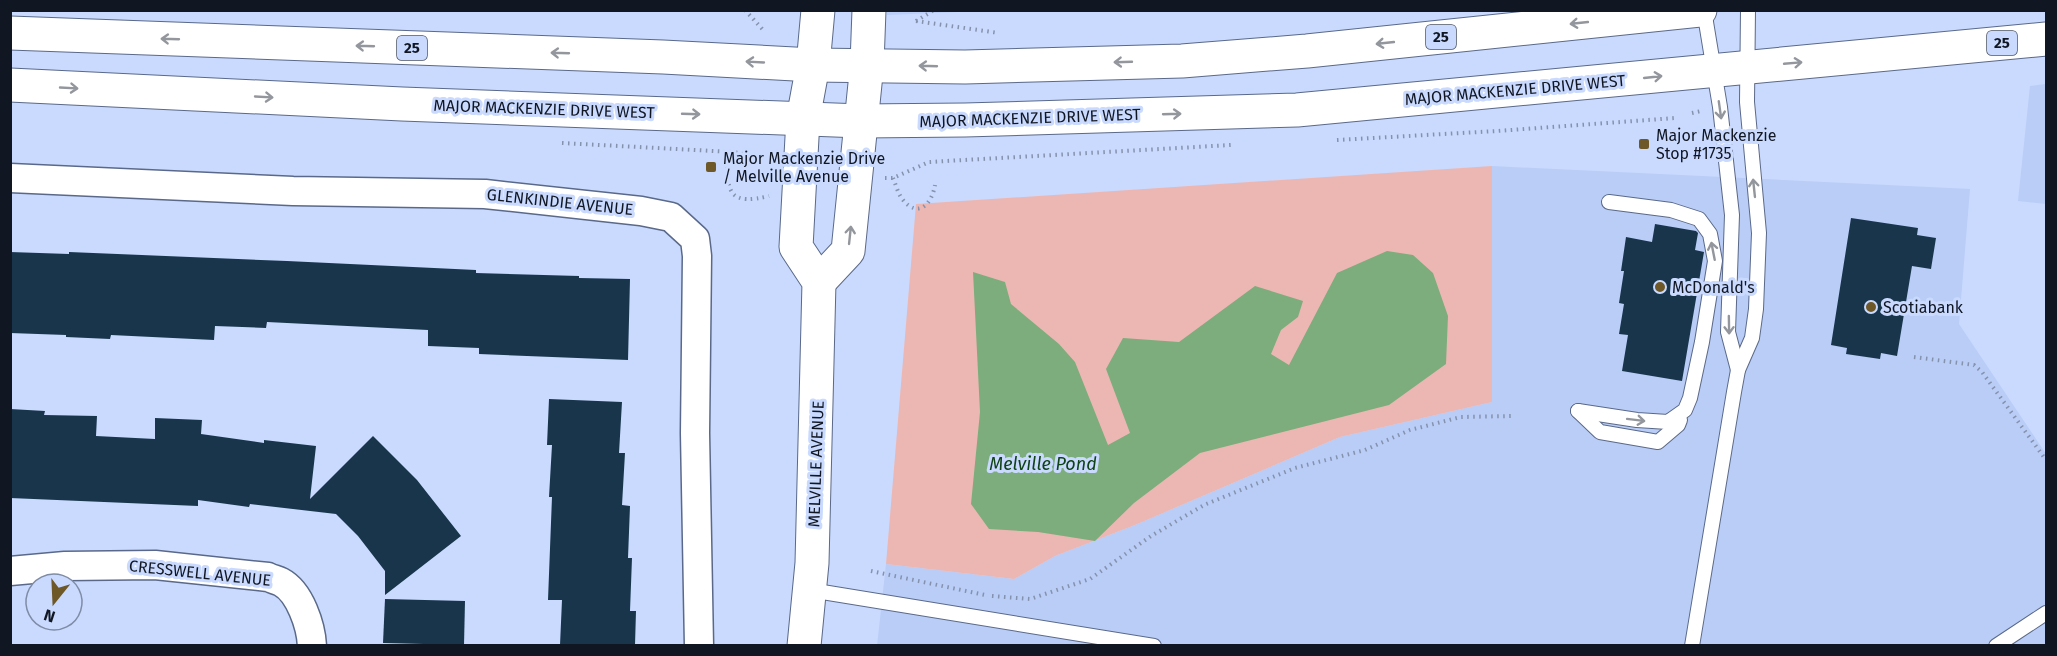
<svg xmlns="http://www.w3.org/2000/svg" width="2057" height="656" viewBox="0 0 2057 656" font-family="'Fira Sans',sans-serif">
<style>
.built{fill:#b9cdf7}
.green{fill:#ecb7b2}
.water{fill:#7dad7d}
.building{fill:#19354c}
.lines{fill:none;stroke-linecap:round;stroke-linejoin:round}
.service-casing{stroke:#5a6989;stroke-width:16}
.minor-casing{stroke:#5a6989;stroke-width:31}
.tertiary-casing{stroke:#5a6989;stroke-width:35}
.primary-casing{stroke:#5a6989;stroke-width:35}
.path{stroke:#8592ad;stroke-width:4;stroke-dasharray:1.5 4.5;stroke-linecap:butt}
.service{stroke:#fff;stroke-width:14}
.minor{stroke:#fff;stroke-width:28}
.tertiary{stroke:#fff;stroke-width:33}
.primary{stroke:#fff;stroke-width:33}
.oneway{stroke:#93969c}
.poi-dot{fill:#6e5827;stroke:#c9dafe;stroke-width:2}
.labels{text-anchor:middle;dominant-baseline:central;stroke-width:6;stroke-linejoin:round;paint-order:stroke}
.shield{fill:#c9dafe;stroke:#485164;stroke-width:1.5}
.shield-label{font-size:15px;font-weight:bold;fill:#101622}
.street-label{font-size:16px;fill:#101622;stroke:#c9dafe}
.poi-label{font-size:16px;fill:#101622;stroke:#c9dafe;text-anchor:start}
.water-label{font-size:18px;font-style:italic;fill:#0f4214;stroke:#c9dafe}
</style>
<rect width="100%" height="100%" fill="#c9dafe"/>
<!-- built -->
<g class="built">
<path d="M 887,11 L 887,10 L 982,11 L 887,15 Z"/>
<path d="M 2046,84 L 2046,204 L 2018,201 L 2030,86 Z"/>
<path d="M 1492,166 L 1970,189 L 1959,324 L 2046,454 L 2046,645 L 877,646 L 886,564 L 1014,579 L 1055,556 L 1135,525 L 1340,437 L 1492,402 Z"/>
</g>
<!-- green -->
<path class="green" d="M 1492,166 L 1492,402 L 1340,437 L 1135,525 L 1055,556 L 1014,579 L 886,564 L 916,204 Z"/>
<!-- water -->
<path class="water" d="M 1387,251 L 1413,255 L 1433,273 L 1448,316 L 1446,364 L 1389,405 L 1200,453 L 1134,503 L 1095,541 L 1038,532 L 989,529 L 971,504 L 980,412 L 973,272 L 1005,282 L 1011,304 L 1059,344 L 1075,362 L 1108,445 L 1130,433 L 1106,369 L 1123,338 L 1179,342 L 1255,286 L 1303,301 L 1298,317 L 1281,330 L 1271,354 L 1289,365 L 1337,273 Z"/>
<!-- building -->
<g class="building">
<path d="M 1851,218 L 1918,228 L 1917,235 L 1936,238 L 1931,269 L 1912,266 L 1897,356 L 1881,353 L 1880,359 L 1846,354 L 1847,348 L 1831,345 Z"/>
<path d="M 1655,224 L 1696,231 L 1698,233 L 1695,250 L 1704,252 L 1682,381 L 1622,371 L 1628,335 L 1619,334 L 1624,304 L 1619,303 L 1624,271 L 1621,271 L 1626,237 L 1652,242 Z"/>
<path d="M 10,252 L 69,254 L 69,252 L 287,261 L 476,270 L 476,273 L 579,276 L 579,278 L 630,279 L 628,360 L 479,354 L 479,348 L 428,346 L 428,330 L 267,322 L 266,328 L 215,326 L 214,340 L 111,335 L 110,339 L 66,337 L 66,335 L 10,333 Z"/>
<path d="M 549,399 L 622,402 L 619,453 L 625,453 L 622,505 L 630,506 L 628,558 L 632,558 L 630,611 L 636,611 L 635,645 L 560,645 L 562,600 L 548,600 L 552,497 L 549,497 L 552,445 L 547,445 Z"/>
<path d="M 10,409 L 45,411 L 44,415 L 97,416 L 96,436 L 155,439 L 155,418 L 202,420 L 201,434 L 264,443 L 264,440 L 316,446 L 310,499 L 373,436 L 417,480 L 461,536 L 385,595 L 385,571 L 358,536 L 336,514 L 250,504 L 249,507 L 198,500 L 198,506 L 10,498 Z"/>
<path d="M 385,599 L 465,601 L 464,645 L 383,643 Z"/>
</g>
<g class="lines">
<defs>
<g id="service">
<path d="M 1704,10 L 1720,107 L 1732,215 L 1728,332 L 1738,370"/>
<path d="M 1578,411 L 1637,420 L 1668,422 L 1685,410 L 1690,398 L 1702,342 L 1715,261 L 1710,234 L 1699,219 L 1671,210 L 1609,202"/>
<path d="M 1578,411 L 1600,432 L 1658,442 L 1678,425 L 1680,420"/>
<path d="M 810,590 L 1154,646"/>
<path d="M 1692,646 L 1734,392 L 1738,370 L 1752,338 L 1756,309 L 1759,233 L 1747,102 L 1748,10"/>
<path d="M 1996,646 L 2046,613"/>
</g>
<g id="minor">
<path d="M 10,178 L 293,191 L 485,194 L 641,211 L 671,217 L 695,239 L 697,256 L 695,433 L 699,646"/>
<path d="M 10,571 L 65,566 L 155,565 L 268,577 C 272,579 277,580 281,582 C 300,592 311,626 312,646"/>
</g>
<g id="tertiary">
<path d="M 819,282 L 848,251 L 867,64 L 869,10"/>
<path d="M 804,646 L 812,563 L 819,282 L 796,247 L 803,119 L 813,65 L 818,10"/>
</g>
<g id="primary">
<path d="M 10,33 L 663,57 L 813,65 L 965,67 L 1182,61 L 1307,51 L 1700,10"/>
<path d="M 10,85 L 402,104 L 861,121 L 965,120 L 1297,110 L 2046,39"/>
</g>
</defs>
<!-- service casing -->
<use href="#service" class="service-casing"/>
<!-- minor casing -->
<use href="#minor" class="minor-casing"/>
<!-- tertiary casing -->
<use href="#tertiary" class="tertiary-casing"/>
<!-- primary casing -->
<use href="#primary" class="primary-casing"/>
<!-- path -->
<g class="path">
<path d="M 745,10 L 765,32"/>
<path d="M 916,21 L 999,33"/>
<path d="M 916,21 L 934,10"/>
<path d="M 1692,113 L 1701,111"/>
<path d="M 1337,140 L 1497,131 L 1675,118"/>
<path d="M 562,143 L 733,152 L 761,157"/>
<path d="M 728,160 C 726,195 732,205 769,196"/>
<path d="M 885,178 L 893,178 L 929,162 L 1231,145"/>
<path d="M 893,178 C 896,185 898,194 903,200 C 919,219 932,203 935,185"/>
<path d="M 1914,357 L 1974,365 L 1982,372 L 2046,460"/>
<path d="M 871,571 L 985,595"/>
<path d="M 992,596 L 1030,599 L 1090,579 L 1151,536 L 1204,505 L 1295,468 L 1365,450 L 1410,430 L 1461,417 L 1511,416"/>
</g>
<!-- service -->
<use href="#service" class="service"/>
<!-- minor -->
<use href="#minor" class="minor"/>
<!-- tertiary -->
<use href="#tertiary" class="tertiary"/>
<!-- primary -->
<use href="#primary" class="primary"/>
</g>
<!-- one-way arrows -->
<defs><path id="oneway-shaft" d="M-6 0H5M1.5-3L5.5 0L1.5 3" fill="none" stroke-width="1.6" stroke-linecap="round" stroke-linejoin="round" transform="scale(1.5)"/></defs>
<g class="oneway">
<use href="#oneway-shaft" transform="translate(1579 23) rotate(174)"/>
<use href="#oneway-shaft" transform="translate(170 39) rotate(-178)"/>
<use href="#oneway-shaft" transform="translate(1385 43) rotate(174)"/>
<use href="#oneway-shaft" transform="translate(365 46) rotate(-178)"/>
<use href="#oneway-shaft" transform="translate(560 53) rotate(-178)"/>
<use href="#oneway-shaft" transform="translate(755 62) rotate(-177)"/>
<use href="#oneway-shaft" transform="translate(1123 62) rotate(178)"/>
<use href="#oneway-shaft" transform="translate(1793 63) rotate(-5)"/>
<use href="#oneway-shaft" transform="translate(928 66) rotate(-178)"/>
<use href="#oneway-shaft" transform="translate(1653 77) rotate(-6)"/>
<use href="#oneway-shaft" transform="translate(69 88) rotate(3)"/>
<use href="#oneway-shaft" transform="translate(264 97) rotate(3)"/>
<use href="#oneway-shaft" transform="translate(1720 110) rotate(82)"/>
<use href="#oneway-shaft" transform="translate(691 114) rotate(2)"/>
<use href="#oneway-shaft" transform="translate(1172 114) rotate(-2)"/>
<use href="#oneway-shaft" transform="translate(1754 188) rotate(-96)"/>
<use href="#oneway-shaft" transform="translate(850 235) rotate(-84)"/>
<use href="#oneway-shaft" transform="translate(1713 251) rotate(-101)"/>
<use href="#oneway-shaft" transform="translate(1729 325) rotate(89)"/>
<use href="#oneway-shaft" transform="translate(1636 420) rotate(7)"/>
</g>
<!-- markers -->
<g class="poi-dot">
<rect x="1638" y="138" width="12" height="12" rx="3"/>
<rect x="705" y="161" width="12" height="12" rx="3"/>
<circle cx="1660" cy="287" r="6"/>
<circle cx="1871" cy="307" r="6"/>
</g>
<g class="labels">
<!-- shield labels -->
<g class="shield">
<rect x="1426" y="25" width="30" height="24" rx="4.5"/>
<rect x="1987" y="31" width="30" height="24" rx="4.5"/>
<rect x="397" y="36" width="30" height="24" rx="4.5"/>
</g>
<g class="shield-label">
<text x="1441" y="37">25</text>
<text x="2002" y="43">25</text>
<text x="412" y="48">25</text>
</g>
<!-- street labels -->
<g class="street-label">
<text transform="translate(1515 90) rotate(-5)">MAJOR MACKENZIE DRIVE WEST</text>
<text transform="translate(544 109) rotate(2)">MAJOR MACKENZIE DRIVE WEST</text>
<text transform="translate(1030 118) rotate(-2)">MAJOR MACKENZIE DRIVE WEST</text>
<text transform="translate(560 202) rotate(6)">GLENKINDIE AVENUE</text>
<text transform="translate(816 464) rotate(-88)">MELVILLE AVENUE</text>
<text transform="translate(200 573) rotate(6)">CRESSWELL AVENUE</text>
</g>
<!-- poi labels -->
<g class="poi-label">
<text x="1656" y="135">Major Mackenzie<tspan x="1656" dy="18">Stop #1735</tspan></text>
<text x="723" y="158">Major Mackenzie Drive<tspan x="723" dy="18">/ Melville Avenue</tspan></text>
<text x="1672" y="287">McDonald's</text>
<text x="1883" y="307">Scotiabank</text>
</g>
<!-- water labels -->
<g class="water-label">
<text x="1043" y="464">Melville Pond</text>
</g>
</g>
<!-- border -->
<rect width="2057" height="656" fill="none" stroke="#101622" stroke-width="24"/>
<!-- north arrow -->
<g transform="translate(54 602) rotate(198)"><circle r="28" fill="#c9dafe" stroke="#7f8ca6" stroke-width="1.5"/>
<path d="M0-4.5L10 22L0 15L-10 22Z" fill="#6e5827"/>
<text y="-9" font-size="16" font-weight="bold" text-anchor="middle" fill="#101622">N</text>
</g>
</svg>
